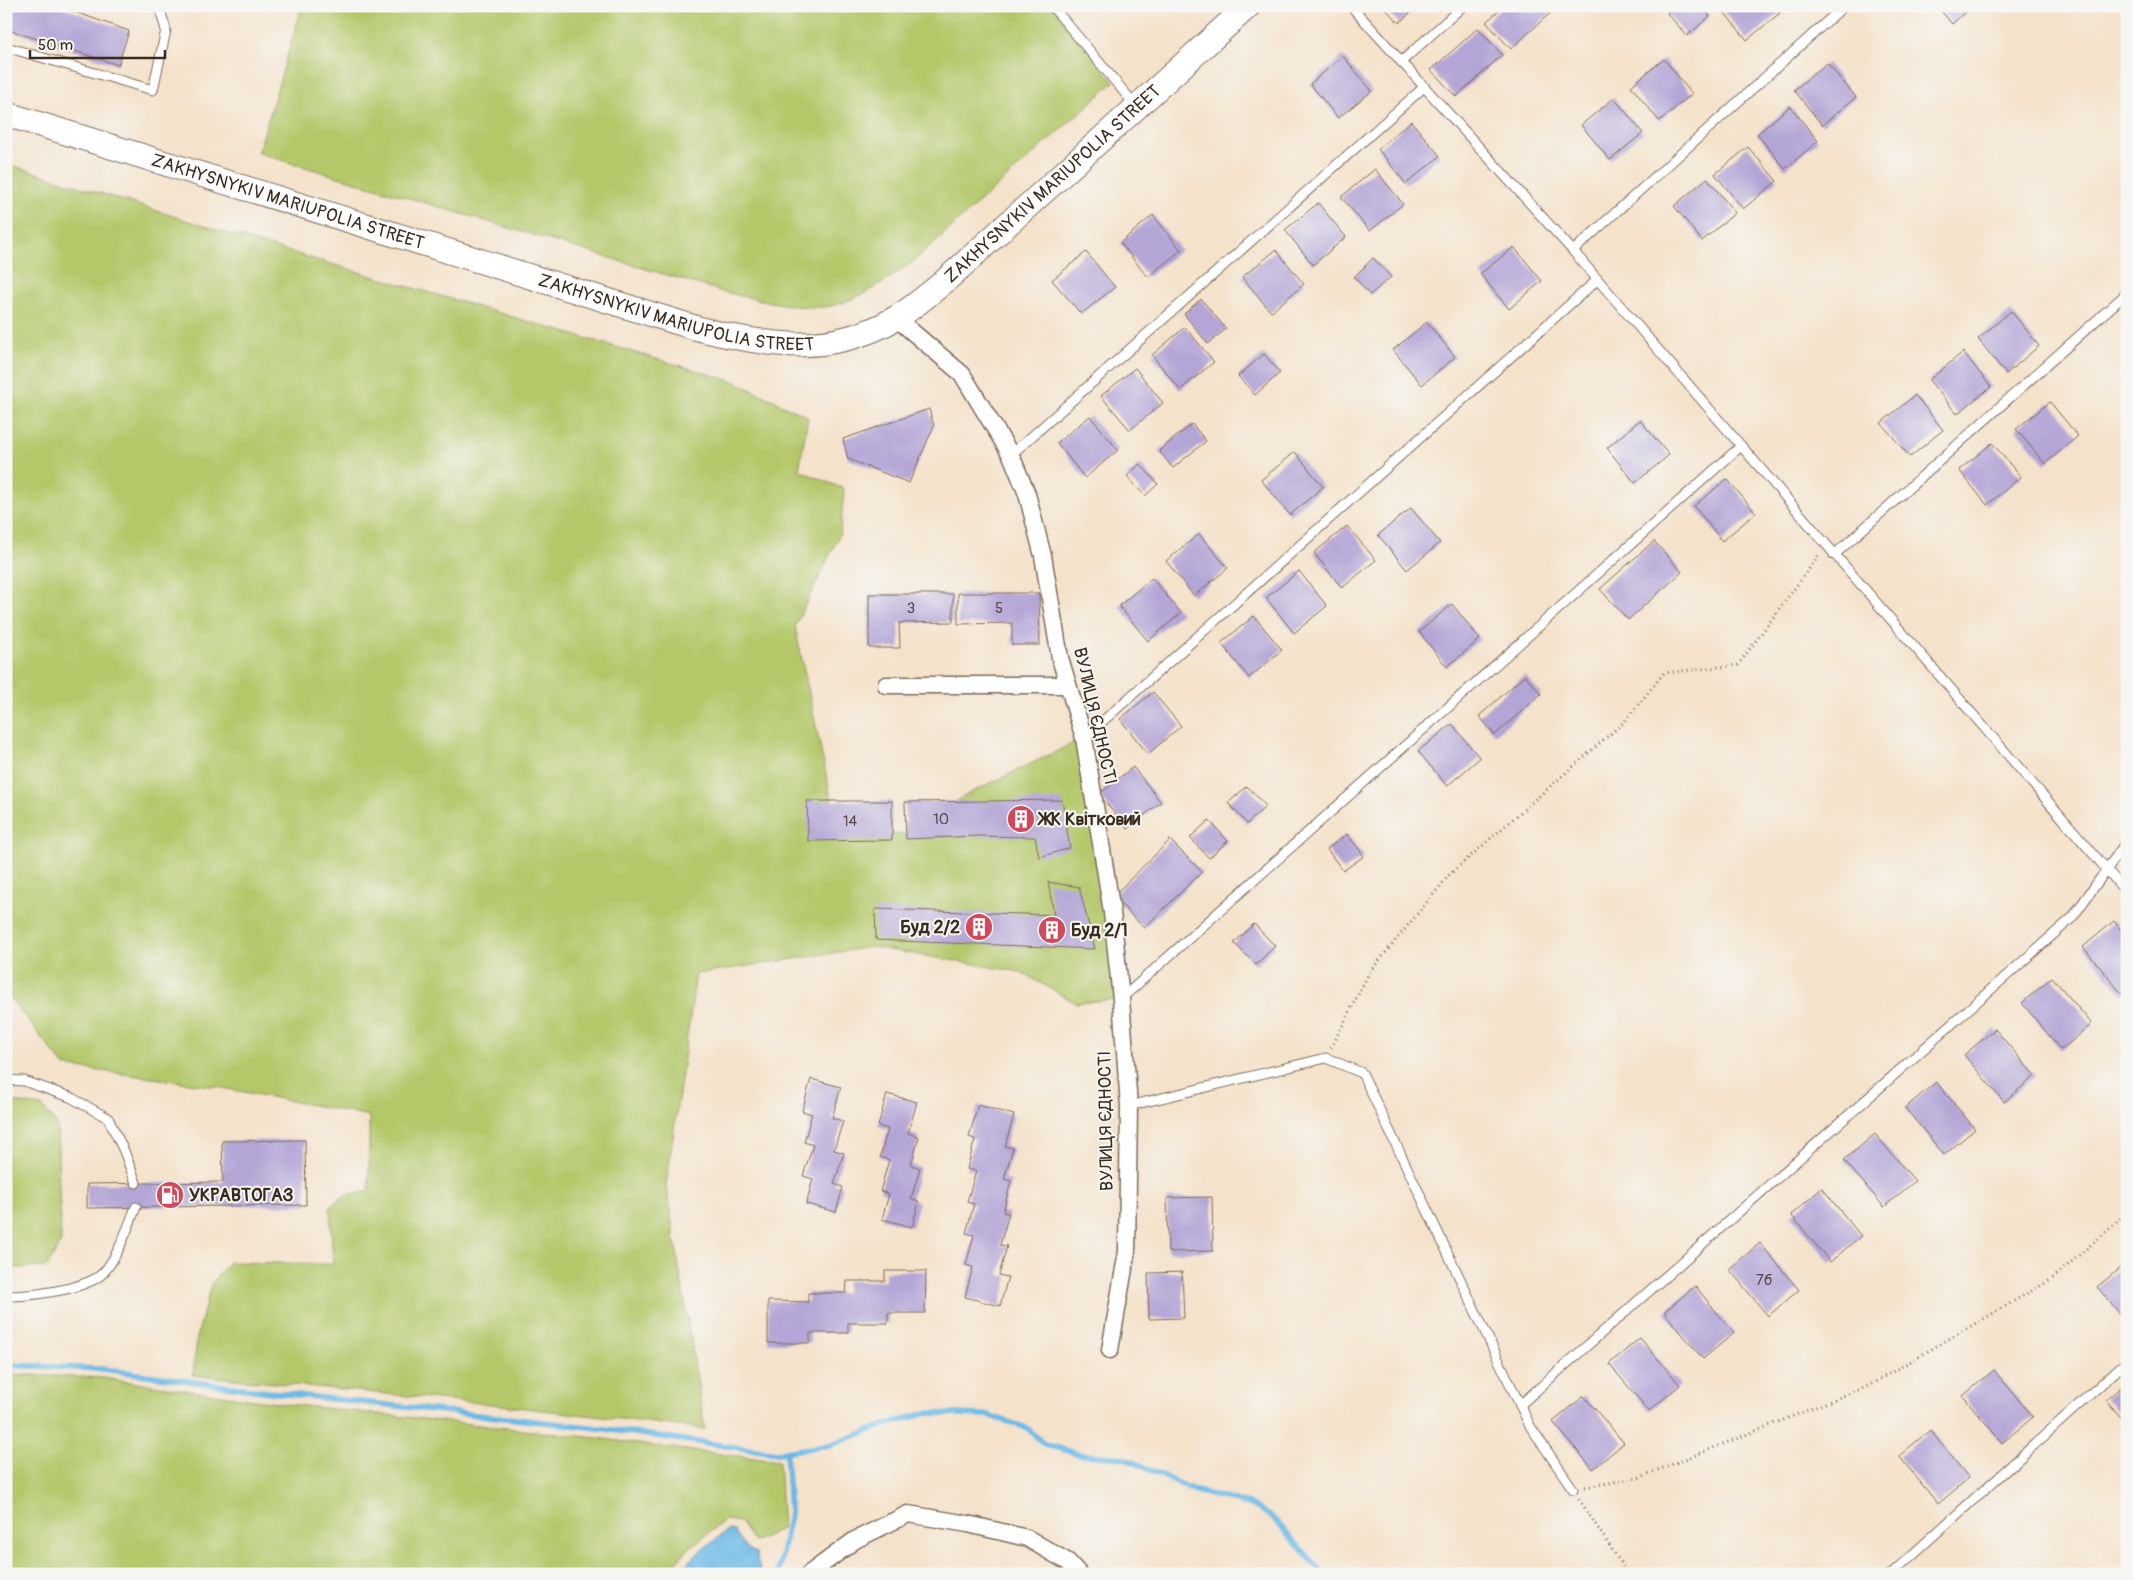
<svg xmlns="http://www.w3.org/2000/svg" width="2133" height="1580" viewBox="0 0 2133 1580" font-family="Pangolin,sans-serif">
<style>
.green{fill:#b4c86b;stroke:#787944}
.water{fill:#6cb9e6;stroke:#547282}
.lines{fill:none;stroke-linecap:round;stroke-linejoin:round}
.stream{stroke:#6cb9e6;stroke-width:5.5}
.building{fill:#b3a5d6}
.lane-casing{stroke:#7c6a5a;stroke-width:11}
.street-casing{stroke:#7c6a5a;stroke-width:19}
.secondary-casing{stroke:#7c6a5a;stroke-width:26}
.path{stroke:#7c6a5a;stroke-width:3;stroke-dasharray:1 4;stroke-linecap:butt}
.lane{stroke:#fff;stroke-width:9}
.street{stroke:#fff;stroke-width:16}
.secondary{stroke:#fff;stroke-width:24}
.labels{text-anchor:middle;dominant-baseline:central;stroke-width:4;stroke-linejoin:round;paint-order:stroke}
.number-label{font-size:15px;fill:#59494c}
.street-label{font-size:18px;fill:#3b2a1e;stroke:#f6f6f2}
.poi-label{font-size:18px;font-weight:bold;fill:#3b2a1e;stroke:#f6f6f2;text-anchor:start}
</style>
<rect width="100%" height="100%" fill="#f6f6f2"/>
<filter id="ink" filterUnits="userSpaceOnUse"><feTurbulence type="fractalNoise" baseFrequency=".02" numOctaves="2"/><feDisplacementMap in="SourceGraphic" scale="10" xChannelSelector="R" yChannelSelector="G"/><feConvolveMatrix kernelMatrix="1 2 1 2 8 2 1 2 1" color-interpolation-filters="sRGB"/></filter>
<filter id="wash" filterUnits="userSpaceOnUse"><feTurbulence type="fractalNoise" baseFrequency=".0096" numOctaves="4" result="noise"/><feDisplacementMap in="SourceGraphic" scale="20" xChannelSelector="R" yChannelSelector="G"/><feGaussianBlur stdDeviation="1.12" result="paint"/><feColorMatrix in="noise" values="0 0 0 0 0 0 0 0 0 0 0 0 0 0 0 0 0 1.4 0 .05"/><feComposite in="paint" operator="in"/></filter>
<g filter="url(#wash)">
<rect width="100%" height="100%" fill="#f4e2ca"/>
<!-- green -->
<g class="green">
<path d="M 302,6 L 1052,6 L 1114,82 L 910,264 C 887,280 850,306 822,307 C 790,308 758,299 727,293 L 258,153 Z"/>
<path d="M 14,166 L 259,243 L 736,382 L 808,417 L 799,470 L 844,489 L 840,534 L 795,626 L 838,832 L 910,835 L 964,796 L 1084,738 L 1121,999 L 1076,1003 L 1021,972 L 872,947 L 696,974 L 666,1185 L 705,1429 L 500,1405 L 193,1375 L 197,1337 L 211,1284 L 229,1262 L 333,1264 L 330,1207 L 345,1195 L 369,1191 L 369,1116 L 218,1087 L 64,1066 L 6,993 L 6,173 Z"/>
<path d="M 15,1102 L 42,1106 L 57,1125 L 61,1242 L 47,1267 L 13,1268 L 6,1263 L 6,1106 Z"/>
<path d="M 6,1374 L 103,1378 L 268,1402 L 597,1438 L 645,1445 L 779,1461 L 783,1528 L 754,1542 L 740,1522 L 725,1520 L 689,1548 L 665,1574 L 6,1574 Z"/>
</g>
<!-- water -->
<path class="water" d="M 728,1530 L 734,1531 C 740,1540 745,1549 756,1553 L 761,1574 L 678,1574 L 695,1555 Z"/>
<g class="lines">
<!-- stream -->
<g class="stream">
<path d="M 6,1365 L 103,1369 L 269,1392 L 598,1428 L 777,1453 L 830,1445 L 885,1425 L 926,1413 L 988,1415 L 1027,1428 L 1044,1444 L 1083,1455 L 1124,1458 L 1196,1491 L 1252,1505 L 1272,1517 L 1324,1574"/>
<path d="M 778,1574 L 790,1514 L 786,1451"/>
</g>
</g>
<g id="blocks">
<!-- building -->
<g class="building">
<path d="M 6,6 L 58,6 L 129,31 L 118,65 L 6,29 Z"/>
<path d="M 1383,6 L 1418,6 L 1399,23 Z"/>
<path d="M 1504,6 L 1558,6 L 1511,49 L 1486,22 Z"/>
<path d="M 1674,6 L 1701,6 L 1710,16 L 1687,36 L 1667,13 Z"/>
<path d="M 1719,6 L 1775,6 L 1780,13 L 1747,40 Z"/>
<path d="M 1937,6 L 1972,6 L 1952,24 Z"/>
<path d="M 1478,28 L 1502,55 L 1456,97 L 1431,70 Z"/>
<path d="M 1343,56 L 1372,91 L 1338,118 L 1310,84 Z"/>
<path d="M 1664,59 L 1692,94 L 1659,121 L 1631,86 Z"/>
<path d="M 1827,63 L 1856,97 L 1822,125 L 1794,90 Z"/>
<path d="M 1614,98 L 1643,133 L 1610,160 L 1581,125 Z"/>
<path d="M 1790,106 L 1818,141 L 1785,169 L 1757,134 Z"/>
<path d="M 1411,121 L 1440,156 L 1406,184 L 1378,149 Z"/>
<path d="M 1748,147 L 1777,181 L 1743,209 L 1715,174 Z"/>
<path d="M 1375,169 L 1403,204 L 1370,231 L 1341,197 Z"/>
<path d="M 1707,178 L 1735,213 L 1702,241 L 1674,206 Z"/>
<path d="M 1318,203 L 1346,237 L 1313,265 L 1285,230 Z"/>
<path d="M 1153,215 L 1181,250 L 1148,277 L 1120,243 Z"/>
<path d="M 1514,247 L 1542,281 L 1509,309 L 1480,274 Z"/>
<path d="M 1276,250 L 1304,284 L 1271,312 L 1242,277 Z"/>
<path d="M 1086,252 L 1115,287 L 1081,314 L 1052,280 Z"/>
<path d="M 1373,258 L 1391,277 L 1370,295 L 1354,277 Z"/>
<path d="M 1201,299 L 1226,329 L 1208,344 L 1184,314 Z"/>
<path d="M 2011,311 L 2039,346 L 2006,374 L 1978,339 Z"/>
<path d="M 1427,322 L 1455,357 L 1422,385 L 1393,350 Z"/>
<path d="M 1185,327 L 1214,362 L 1180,390 L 1152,355 Z"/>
<path d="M 1963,352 L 1991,387 L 1957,414 L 1929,380 Z"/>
<path d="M 1264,354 L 1280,373 L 1255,395 L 1238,376 Z"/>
<path d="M 1135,368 L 1163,403 L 1130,430 L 1101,396 Z"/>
<path d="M 1915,395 L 1943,430 L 1910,457 L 1881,423 Z"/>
<path d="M 2050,402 L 2078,436 L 2045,464 L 2016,429 Z"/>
<path d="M 929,409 L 934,426 L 909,483 L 848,459 L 843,439 Z"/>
<path d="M 1090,416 L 1118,450 L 1085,478 L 1057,443 Z"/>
<path d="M 1640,420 L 1669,455 L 1635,483 L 1607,448 Z"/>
<path d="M 1192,424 L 1206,441 L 1173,468 L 1159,451 Z"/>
<path d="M 1992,443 L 2021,477 L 1987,505 L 1959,470 Z"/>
<path d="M 1295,452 L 1323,487 L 1290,515 L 1261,480 Z"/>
<path d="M 1140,464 L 1158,484 L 1145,496 L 1127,476 Z"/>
<path d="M 1727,479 L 1756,513 L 1722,541 L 1694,506 Z"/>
<path d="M 1411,508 L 1440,543 L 1407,570 L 1378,535 Z"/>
<path d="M 1347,526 L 1376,560 L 1342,588 L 1314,553 Z"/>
<path d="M 1199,534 L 1228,568 L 1194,596 L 1166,561 Z"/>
<path d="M 1654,541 L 1682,572 L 1628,620 L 1600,589 Z"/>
<path d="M 1299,571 L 1327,606 L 1294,633 L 1266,598 Z"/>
<path d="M 1152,578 L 1181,613 L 1148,641 L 1119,606 Z"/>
<path d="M 958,593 L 1039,593 L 1040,645 L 1012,645 L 1012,623 L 958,624 Z"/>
<path d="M 869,594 L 953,594 L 953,622 L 899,623 L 900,648 L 869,648 Z"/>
<path d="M 1452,604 L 1480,639 L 1447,667 L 1419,632 Z"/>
<path d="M 1254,616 L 1282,650 L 1249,678 L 1221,643 Z"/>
<path d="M 1525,675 L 1541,694 L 1495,735 L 1479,716 Z"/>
<path d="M 1153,692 L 1181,726 L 1148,754 L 1120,719 Z"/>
<path d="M 1452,724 L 1480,758 L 1447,786 L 1418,751 Z"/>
<path d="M 1133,767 L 1161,802 L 1127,829 L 1099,794 Z"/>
<path d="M 1247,786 L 1266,806 L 1247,824 L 1228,803 Z"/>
<path d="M 1062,800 L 1070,848 L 1039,857 L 1035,837 L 978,836 L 906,839 L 905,802 Z"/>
<path d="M 807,801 L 892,801 L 892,840 L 808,841 Z"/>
<path d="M 1209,820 L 1228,841 L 1209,858 L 1190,838 Z"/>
<path d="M 1347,834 L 1364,856 L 1343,871 L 1327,849 Z"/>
<path d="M 1170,840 L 1202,872 L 1144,928 L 1113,896 Z"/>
<path d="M 1048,882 L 1079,887 L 1095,949 L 876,940 L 875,909 L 1054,915 Z"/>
<path d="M 2114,921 L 2127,937 L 2127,991 L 2123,995 L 2083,947 Z"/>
<path d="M 1254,924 L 1275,946 L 1256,965 L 1234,943 Z"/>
<path d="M 2052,977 L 2092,1024 L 2061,1050 L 2022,1003 Z"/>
<path d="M 1995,1029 L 2035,1076 L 2004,1102 L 1964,1055 Z"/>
<path d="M 811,1079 L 841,1087 L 832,1118 L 843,1121 L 834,1150 L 844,1153 L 834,1184 L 843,1187 L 836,1212 L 806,1204 L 813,1179 L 803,1176 L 813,1145 L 804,1142 L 812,1114 L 802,1111 Z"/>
<path d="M 1936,1082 L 1975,1129 L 1944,1155 L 1905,1108 Z"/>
<path d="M 887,1094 L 917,1102 L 908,1133 L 919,1137 L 911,1165 L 920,1168 L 911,1199 L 919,1202 L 912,1227 L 882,1219 L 889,1194 L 880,1191 L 889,1160 L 880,1157 L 888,1129 L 878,1126 Z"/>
<path d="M 978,1105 L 1014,1115 L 1005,1146 L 1013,1148 L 1004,1179 L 1011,1181 L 1003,1212 L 1009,1213 L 1000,1245 L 1007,1246 L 999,1275 L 1008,1277 L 1000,1306 L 965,1297 L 973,1267 L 966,1265 L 974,1235 L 966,1233 L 974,1204 L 967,1202 L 976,1171 L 967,1169 L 975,1139 L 969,1137 Z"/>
<path d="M 1875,1134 L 1915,1181 L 1884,1207 L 1844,1160 Z"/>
<path d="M 305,1140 L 306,1205 L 87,1208 L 87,1184 L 223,1182 L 222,1141 Z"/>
<path d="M 1822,1188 L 1861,1236 L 1830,1262 L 1791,1215 Z"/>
<path d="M 1212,1197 L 1213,1251 L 1168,1252 L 1167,1198 Z"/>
<path d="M 1760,1243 L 1799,1290 L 1768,1316 L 1729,1269 Z"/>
<path d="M 2127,1262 L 2127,1322 L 2097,1287 Z"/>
<path d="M 885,1271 L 926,1271 L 925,1313 L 888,1313 L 888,1323 L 848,1323 L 848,1333 L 810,1333 L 810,1343 L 768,1343 L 768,1301 L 808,1302 L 808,1293 L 846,1293 L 847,1281 L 885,1281 Z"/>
<path d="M 1182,1272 L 1184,1318 L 1149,1319 L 1148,1273 Z"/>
<path d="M 1695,1286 L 1734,1333 L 1703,1359 L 1664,1312 Z"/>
<path d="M 1640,1338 L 1680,1385 L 1649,1411 L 1609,1364 Z"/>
<path d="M 1994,1370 L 2033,1417 L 2002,1443 L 1963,1396 Z"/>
<path d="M 2127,1382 L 2127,1424 L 2106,1400 Z"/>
<path d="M 1584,1396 L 1624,1443 L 1593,1469 L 1553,1422 Z"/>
<path d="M 1930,1430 L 1969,1478 L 1938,1504 L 1899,1456 Z"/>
</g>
</g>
</g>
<g filter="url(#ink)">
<use href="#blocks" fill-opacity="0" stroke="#7c6a5a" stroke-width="1"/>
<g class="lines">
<defs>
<g id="lane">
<path d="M 1052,6 L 1135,105"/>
<path d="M 1351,6 L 1573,251 L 2127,893"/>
<path d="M 6,47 L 153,90 L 166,30 L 159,6"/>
<path d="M 1401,62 L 1463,6"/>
<path d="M 1573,251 L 1844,6"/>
<path d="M 1011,455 L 1424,87"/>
<path d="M 1834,555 L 2127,293"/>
<path d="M 1084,738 L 1597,280"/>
<path d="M 1121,999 L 1741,446"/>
<path d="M 6,1080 L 24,1081 L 70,1097 L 108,1118 L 124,1151 L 136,1183"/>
<path d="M 1129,1106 L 1326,1058 L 1362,1073 L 1530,1426 L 1573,1489"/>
<path d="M 6,1296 C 29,1296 86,1290 103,1273 C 119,1255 127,1229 136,1207"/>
<path d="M 1520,1405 L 2072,918 L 2127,841"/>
<path d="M 1891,1574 L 2127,1361"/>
</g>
<g id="street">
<path d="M 896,318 L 962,374 L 1011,455 L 1027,494 L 1043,556 L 1060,658 L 1084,738 L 1112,912 L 1121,999 L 1129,1106 L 1127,1251 L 1110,1350"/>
<path d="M 886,685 L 1068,685"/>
<path d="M 809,1574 L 855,1540 L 908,1514 L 968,1524 L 1027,1538 L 1068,1562 L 1079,1574"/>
</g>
<g id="secondary">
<path id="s1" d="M 6,114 L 696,328 C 765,346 830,357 896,318 C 913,308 929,294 945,281 L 1248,6"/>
</g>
</defs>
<!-- lane casing -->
<use href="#lane" class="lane-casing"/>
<!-- street casing -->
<use href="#street" class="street-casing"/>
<!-- secondary casing -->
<use href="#secondary" class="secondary-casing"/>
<!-- path -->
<g class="path">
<path d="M 1331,1048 L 1369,973 L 1450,874 L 1624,722 L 1664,673 L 1738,665 L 1820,554"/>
<path d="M 1585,1487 L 1638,1478 L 1868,1386 L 2052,1279 L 2127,1213"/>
<path d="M 1579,1499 L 1628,1574"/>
</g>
<!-- lane -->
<use href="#lane" class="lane"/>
<!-- street -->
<use href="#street" class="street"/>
<!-- secondary -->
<use href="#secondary" class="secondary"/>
</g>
</g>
<!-- icons -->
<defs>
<symbol id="building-disc" viewBox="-11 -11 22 22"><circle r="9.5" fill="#d1495b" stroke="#f6f6f2"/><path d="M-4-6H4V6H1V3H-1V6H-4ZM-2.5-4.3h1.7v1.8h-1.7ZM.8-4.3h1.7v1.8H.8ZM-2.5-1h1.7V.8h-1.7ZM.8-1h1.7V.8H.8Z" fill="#fff"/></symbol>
<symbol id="fuel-disc" viewBox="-11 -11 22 22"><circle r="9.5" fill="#d1495b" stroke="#f6f6f2"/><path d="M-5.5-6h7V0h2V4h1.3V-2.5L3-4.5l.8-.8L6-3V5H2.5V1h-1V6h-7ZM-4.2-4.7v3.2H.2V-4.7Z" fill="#fff"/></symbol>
</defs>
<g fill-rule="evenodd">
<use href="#building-disc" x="1005" y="803" width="32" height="32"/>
<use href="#building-disc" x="963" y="911" width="32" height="32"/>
<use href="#building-disc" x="1036" y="914" width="32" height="32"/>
<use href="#fuel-disc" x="154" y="1179" width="32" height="32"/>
</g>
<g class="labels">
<!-- number labels -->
<g class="number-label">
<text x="911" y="608">3</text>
<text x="999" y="608">5</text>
<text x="941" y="819">10</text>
<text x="850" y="821">14</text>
<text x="1764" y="1280">7б</text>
</g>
<!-- street labels -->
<g class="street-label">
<text stroke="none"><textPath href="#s1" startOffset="1135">ZAKHYSNYKIV MARIUPOLIA STREET</textPath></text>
<text stroke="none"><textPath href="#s1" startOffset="295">ZAKHYSNYKIV MARIUPOLIA STREET</textPath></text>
<text stroke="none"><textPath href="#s1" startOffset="700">ZAKHYSNYKIV MARIUPOLIA STREET</textPath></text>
<text transform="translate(1095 716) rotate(77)">ВУЛИЦЯ ЄДНОСТІ</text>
<text transform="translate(1106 1121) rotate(-91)">ВУЛИЦЯ ЄДНОСТІ</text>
</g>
<!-- poi labels -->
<g class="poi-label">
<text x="1040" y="819">ЖК Квітковий</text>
<text x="960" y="927" text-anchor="end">Буд 2/2</text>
<text x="1071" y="930">Буд 2/1</text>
<text x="189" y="1195">УКРАВТОГАЗ</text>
</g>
</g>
<!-- margin -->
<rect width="2133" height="1580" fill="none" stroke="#f6f6f2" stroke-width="25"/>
<!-- scale -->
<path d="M30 50v8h135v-8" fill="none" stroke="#3b2a1e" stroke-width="2.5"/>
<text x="38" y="50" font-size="15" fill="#3b2a1e" stroke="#f6f6f2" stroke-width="4" paint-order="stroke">50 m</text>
</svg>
